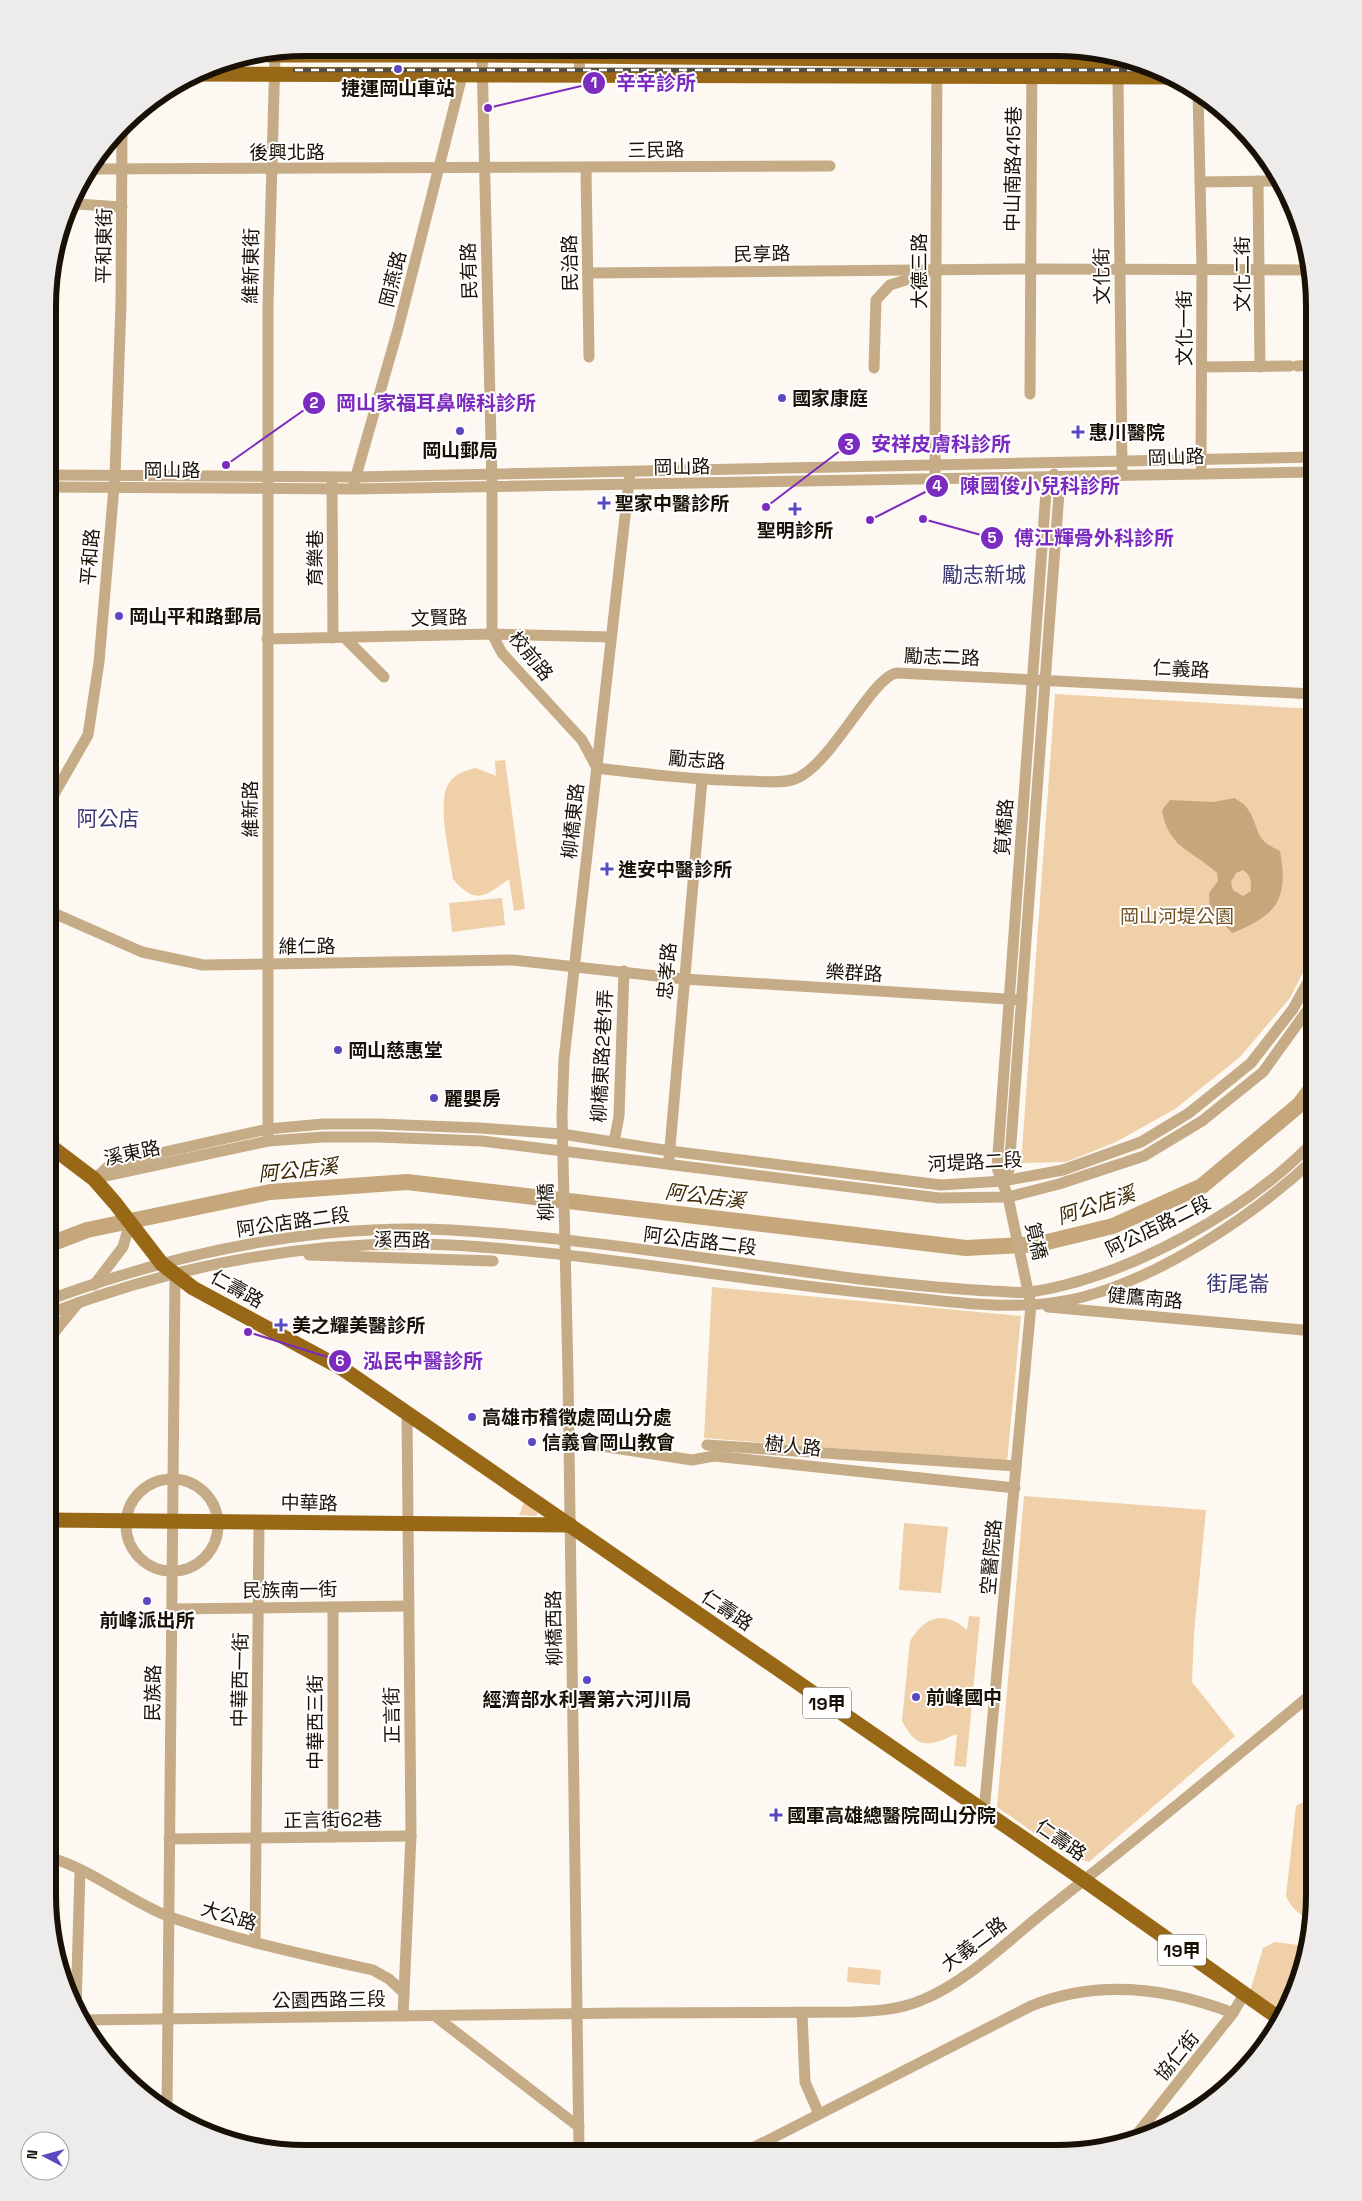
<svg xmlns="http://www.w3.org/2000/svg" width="1362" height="2201" viewBox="0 0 1362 2201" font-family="'Space Grotesk','Noto Sans TC',sans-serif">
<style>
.green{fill:#efd0a8}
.water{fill:#c6a67b;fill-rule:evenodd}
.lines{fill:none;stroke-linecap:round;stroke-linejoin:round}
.river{stroke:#c6a67b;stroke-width:16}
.minor{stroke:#c6ab87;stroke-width:11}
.major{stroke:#996816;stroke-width:15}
.rail-casing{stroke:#534c42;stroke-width:4.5}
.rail{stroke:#fff;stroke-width:2.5;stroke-dasharray:8;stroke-linecap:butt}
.poi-dot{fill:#5948c0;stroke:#fff;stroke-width:2}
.labels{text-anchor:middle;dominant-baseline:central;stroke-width:4;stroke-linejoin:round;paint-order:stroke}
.shield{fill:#fff;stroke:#5e5851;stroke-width:1}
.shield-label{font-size:18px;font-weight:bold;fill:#191106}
.poi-label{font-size:19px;font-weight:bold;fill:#191106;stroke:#fff;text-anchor:start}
.street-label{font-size:19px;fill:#191106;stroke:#fff}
.park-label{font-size:19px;fill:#72511f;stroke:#fff}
.water-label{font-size:20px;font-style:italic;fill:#3d2702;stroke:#fff}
.quarter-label{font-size:21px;fill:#3c3773;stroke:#fff}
.rim{fill:none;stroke:#191106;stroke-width:6}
.leader{fill:none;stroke:#7b2cbf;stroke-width:2}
.callout-dot{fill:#7b2cbf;stroke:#fff;stroke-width:2}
.mark-label{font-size:15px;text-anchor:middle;font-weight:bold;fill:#fff}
.callout-label{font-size:20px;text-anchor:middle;font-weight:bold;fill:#7b2cbf;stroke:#fff;stroke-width:4;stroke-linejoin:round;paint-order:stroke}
</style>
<rect width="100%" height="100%" fill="#fdf8f2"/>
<!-- green -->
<g class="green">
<path d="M 1055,694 L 1314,709 L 1314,951 L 1290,998 L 1240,1057 L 1175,1109 L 1114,1143 L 1066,1162 L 1021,1163 Z"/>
<path d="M 505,760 L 525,909 L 514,911 L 509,879 C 485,896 476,906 453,879 C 450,855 436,802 449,783 C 455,774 466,770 476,768 L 496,776 L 495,761 Z"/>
<path d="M 502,898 L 505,925 L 452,932 L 449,903 Z"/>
<path d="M 712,1287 L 1021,1316 L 1007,1462 L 704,1438 Z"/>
<path d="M 1024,1496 L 1206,1510 L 1194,1633 L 1192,1682 L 1235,1736 L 1089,1862 L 1062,1852 L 997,1807 Z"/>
<path d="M 524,1502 L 538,1513 L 536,1516 L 519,1515 Z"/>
<path d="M 904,1523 L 948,1527 L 941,1593 L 899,1590 Z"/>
<path d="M 969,1616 L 980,1617 L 966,1767 L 954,1766 L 957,1734 C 931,1745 918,1752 902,1721 L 910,1641 C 925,1616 945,1610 967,1630 Z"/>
<path d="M 1314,1796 L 1314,1912 L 1310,1919 C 1298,1914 1292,1909 1286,1896 L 1296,1806 Z"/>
<path d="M 1275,1942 L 1306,1946 L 1295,1994 L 1281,2017 L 1249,1995 L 1263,1948 Z"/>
<path d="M 848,1967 L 881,1970 L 880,1985 L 847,1982 Z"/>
</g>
<!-- water -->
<path class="water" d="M 1235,798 C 1238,801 1245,804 1247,808 C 1261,828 1252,839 1280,851 C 1289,898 1277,916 1232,933 L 1210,909 L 1209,893 L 1218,881 L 1217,873 C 1191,849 1168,848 1162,810 L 1170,800 L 1213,802 ZM 1243,870 C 1252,876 1251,882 1251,891 L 1243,896 L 1233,890 L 1231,882 L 1236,873 Z"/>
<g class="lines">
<!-- river -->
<path class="river" d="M 48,1245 L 87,1230 L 270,1192 L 407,1182 L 966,1248 L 1039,1244 L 1113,1226 L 1202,1186 L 1299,1105 L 1314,1085"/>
<!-- minor -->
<g class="minor">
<path d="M 482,55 L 492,486 L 492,634 L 502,653 L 582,740 L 597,768 C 646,774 696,780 746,781 C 761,781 781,784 795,779 C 831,766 872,676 897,673 L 1314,694"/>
<path d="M 579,76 L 580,48"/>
<path d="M 1118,77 L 1122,469"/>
<path d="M 1198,92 L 1202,269 L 1201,466"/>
<path d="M 91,169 L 830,166"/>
<path d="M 586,169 L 589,357"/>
<path d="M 1258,181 L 1260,367"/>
<path d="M 1200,182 L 1280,181"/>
<path d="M 77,204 L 122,207"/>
<path d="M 588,273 L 1029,269 L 1307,270"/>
<path d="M 1297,366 L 1314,365"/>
<path d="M 1202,367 L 1290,366"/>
<path d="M 874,368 L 876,300 L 890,285 L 925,274"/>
<path d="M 1030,394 L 1032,50"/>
<path d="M 935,472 L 937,49"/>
<path d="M 49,475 L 356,477 L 1314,457"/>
<path d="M 354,483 L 398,329 L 462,76"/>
<path d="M 332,484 L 333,638"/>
<path d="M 49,487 L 352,489 L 1314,472"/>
<path d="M 345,638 L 384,677"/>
<path d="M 267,639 L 492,634 L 611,637"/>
<path d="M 49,803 L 88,735 L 99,662 L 115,475 L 121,303 L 122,129"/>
<path d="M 49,911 L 142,952 L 203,965 L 513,960 L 684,979 L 1022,1000"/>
<path d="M 268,1135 L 268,306 L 275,55"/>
<path d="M 614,1142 L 619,1116 L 624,971"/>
<path d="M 669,1159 L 702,780"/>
<path d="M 96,1178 L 268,1141 L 323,1137 L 377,1137 L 482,1141 L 939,1198 L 1008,1197 L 1059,1184 L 1144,1156 L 1202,1121 L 1263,1072 L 1314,1001"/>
<path d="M 94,1179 L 111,1164 L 268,1129 L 323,1124 L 378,1124 L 480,1128 L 562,1134 L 670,1151 L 941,1185 L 1003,1181 L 1063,1170 L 1141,1142 L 1189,1113 L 1251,1063 L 1293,1009 L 1314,971"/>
<path d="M 1003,1181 L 1009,1170 L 1059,493 L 1054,474"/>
<path d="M 309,1255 L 493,1261"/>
<path d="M 94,1285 L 123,1247 L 130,1222"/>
<path d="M 48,1300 C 176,1253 313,1223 451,1230 C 588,1238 724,1262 859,1279 C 903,1284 947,1289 992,1291 C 1004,1291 1019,1294 1031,1292 C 1128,1277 1247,1211 1314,1141"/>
<path d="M 1048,1307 L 1314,1331"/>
<path d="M 48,1314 C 175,1265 314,1238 450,1245 C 594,1253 736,1280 878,1294 C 945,1301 1017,1314 1083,1297 C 1163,1276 1254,1215 1314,1159"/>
<path d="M 48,1340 L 78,1303"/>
<path d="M 569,1441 L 692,1460 L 714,1456 L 1015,1488"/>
<path d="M 707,1445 L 1016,1466"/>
<circle cx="172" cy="1525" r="46"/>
<path d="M 333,1607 L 333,1837"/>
<path d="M 172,1609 L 408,1606"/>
<path d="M 984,1812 L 1031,1305 L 1008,1197 L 997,1168 L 1046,492 L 1054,476"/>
<path d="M 169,1839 L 411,1836"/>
<path d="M 48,1857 C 92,1869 128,1901 170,1917 C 236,1940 305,1955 373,1970 L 389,1979 L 404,1993"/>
<path d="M 255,1943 L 259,1522"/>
<path d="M 76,2010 L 80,1870"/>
<path d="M 802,2013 L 805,2082 L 819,2114"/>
<path d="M 403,2016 L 411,1836 L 407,1413"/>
<path d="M 435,2016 L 579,2127"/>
<path d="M 83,2020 L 622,2013 L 851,2012 C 876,2011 899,2010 922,2000 C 965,1983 1008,1941 1044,1912 C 1135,1840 1225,1766 1314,1692"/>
<path d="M 167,2111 L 175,1275"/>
<path d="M 1134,2138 L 1233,2013 L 1244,1994"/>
<path d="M 579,2152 L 568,1374 L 562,1116 L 564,1059 L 630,472"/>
<path d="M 743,2153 L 1031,2006 C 1097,1979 1168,1988 1233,2013"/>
<path d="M 869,2153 L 869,2152"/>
</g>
<!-- major -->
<g class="major">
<path d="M 269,55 L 482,55 L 1137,62"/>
<path d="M 196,74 L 1172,77"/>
<path d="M 49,1145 L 94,1179 L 115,1203 L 162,1264 L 193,1288 L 343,1369 L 1084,1880 L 1280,2019"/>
<path d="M 48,1520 L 570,1525"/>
</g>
<defs>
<path id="rail" d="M 295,70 L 1160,70"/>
</defs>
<!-- rail casing -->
<use href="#rail" class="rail-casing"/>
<!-- rail -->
<use href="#rail" class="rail"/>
</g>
<!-- markers -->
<g class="poi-dot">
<circle cx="398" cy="69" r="5"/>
<circle cx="782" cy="398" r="5"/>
<circle cx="460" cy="431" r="5"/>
<path d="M1075.5 424.5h5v5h5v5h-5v5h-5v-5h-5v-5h5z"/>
<path d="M601.5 495.5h5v5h5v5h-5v5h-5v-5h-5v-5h5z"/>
<path d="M792.5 501.5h5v5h5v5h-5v5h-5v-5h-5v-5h5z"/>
<circle cx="119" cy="616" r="5"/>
<path d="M604.5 861.5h5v5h5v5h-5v5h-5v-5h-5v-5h5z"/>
<circle cx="338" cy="1050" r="5"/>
<circle cx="434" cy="1098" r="5"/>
<path d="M278.5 1317.5h5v5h5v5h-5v5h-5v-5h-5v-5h5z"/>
<circle cx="472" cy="1417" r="5"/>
<circle cx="532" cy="1442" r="5"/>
<circle cx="147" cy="1601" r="5"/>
<circle cx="587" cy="1680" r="5"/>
<circle cx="916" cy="1697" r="5"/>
<path d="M773.5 1807.5h5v5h5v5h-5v5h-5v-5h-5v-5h5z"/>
</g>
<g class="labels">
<!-- shield labels -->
<g class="shield">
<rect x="803" y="1687.5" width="48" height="31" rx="4"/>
<rect x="1158" y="1934.5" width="48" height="31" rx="4"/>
</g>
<g class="shield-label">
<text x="827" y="1703">19甲</text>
<text x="1182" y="1950">19甲</text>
</g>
<!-- poi labels -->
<g class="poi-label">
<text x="398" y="88" text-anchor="middle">捷運岡山車站</text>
<text x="792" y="398">國家康庭</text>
<text x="1089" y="432">惠川醫院</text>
<text x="460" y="450" text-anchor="middle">岡山郵局</text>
<text x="615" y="503">聖家中醫診所</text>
<text x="795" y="530" text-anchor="middle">聖明診所</text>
<text x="129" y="616">岡山平和路郵局</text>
<text x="618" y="869">進安中醫診所</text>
<text x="348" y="1050">岡山慈惠堂</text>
<text x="444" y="1098">麗嬰房</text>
<text x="292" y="1325">美之耀美醫診所</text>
<text x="482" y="1417">高雄市稽徵處岡山分處</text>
<text x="542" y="1442">信義會岡山教會</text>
<text x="147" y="1620" text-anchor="middle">前峰派出所</text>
<text x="926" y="1697">前峰國中</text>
<text x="587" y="1699" text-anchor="middle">經濟部水利署第六河川局</text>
<text x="787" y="1815">國軍高雄總醫院岡山分院</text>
</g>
<!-- street labels -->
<g class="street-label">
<text transform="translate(656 150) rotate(-1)">三民路</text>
<text x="287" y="152">後興北路</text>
<text transform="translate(1013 169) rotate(-89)">中山南路415巷</text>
<text transform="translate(104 246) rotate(-89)">平和東街</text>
<text transform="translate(762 254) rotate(-1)">民享路</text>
<text transform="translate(570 263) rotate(-91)">民治路</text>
<text transform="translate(251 266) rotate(-89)">維新東街</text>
<text transform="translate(469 271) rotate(-92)">民有路</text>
<text transform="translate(919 271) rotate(-90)">大德三路</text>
<text transform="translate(1242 274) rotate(-90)">文化二街</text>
<text transform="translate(1102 276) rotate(-91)">文化街</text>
<text transform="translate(393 279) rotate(-76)">岡燕路</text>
<text transform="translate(1184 328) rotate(-90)">文化一街</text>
<text transform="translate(1176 457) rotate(-2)">岡山路</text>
<text transform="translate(682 467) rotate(-1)">岡山路</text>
<text x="172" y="470">岡山路</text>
<text transform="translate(90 557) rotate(-85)">平和路</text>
<text transform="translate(315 558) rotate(-90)">育樂巷</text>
<text transform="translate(439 618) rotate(-2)">文賢路</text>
<text transform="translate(531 656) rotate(51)">校前路</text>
<text transform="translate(942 657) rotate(2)">勵志二路</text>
<text transform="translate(1181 669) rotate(3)">仁義路</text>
<text transform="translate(697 760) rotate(4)">勵志路</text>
<text transform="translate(250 809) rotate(-90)">維新路</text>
<text transform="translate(573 821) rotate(-84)">柳橋東路</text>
<text transform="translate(1004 827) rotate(-86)">筧橋路</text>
<text x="307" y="946">維仁路</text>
<text transform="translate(667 971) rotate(-85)">忠孝路</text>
<text transform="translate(854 973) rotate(3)">樂群路</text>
<text transform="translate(602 1056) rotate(-87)">柳橋東路2巷1弄</text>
<text transform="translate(132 1153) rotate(-12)">溪東路</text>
<text transform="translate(975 1162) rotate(-3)">河堤路二段</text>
<text transform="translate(546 1202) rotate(-91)">柳橋</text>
<text transform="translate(293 1222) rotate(-8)">阿公店路二段</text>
<text transform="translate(1158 1226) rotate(-26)">阿公店路二段</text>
<text transform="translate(402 1240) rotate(1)">溪西路</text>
<text transform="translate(700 1241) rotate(7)">阿公店路二段</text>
<text transform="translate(1036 1241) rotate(77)">筧橋</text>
<text transform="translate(237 1289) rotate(29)">仁壽路</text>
<text transform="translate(1145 1298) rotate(5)">健鷹南路</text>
<text transform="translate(793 1446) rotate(6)">樹人路</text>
<text transform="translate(309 1503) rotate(1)">中華路</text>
<text transform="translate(991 1557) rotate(-85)">空醫院路</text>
<text transform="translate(290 1590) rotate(-1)">民族南一街</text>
<text transform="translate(727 1610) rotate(34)">仁壽路</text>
<text transform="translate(554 1628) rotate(-91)">柳橋西路</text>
<text transform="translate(240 1680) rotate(-89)">中華西一街</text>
<text transform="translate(153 1693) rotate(-89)">民族路</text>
<text transform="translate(392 1715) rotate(-91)">正言街</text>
<text transform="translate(315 1722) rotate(-90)">中華西三街</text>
<text transform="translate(333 1820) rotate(-1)">正言街62巷</text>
<text transform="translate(1061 1840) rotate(35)">仁壽路</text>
<text transform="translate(229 1916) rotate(17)">大公路</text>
<text transform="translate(974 1944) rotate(-37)">大義二路</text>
<text transform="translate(329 2000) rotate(-1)">公園西路三段</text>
<text transform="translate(1177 2056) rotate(-51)">協仁街</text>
</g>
<!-- park labels -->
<g class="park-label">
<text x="1177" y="916">岡山河堤公園</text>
</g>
<!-- water labels -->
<g class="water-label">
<text transform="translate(298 1170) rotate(-6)">阿公店溪</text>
<text transform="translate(705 1196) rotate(7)">阿公店溪</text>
<text transform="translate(1096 1205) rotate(-18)">阿公店溪</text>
</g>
<!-- quarter labels -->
<g class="quarter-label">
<text x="984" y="574">勵志新城</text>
<text x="108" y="818">阿公店</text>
<text x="1238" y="1283">街尾崙</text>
</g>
</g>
<!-- crop -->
<path d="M0 0H1362V2201H0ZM306 56H1056A250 250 0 0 1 1306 306V1895A250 250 0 0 1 1056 2145H306A250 250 0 0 1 56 1895V306A250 250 0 0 1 306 56Z" fill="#edeceb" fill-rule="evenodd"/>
<path class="rim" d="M306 56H1056A250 250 0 0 1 1306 306V1895A250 250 0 0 1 1056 2145H306A250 250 0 0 1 56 1895V306A250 250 0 0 1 306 56Z"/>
<!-- callouts -->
<path class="leader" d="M488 108L594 83M226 465L314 403M766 507L849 444M870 520L937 486M923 519L992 538M248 1332L340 1361"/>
<g class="callout-dot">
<circle cx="488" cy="108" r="5"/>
<circle cx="226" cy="465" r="5"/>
<circle cx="766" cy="507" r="5"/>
<circle cx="870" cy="520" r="5"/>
<circle cx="923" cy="519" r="5"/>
<circle cx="248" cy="1332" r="5"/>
<circle cx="594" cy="83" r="12"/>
<circle cx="314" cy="403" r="12"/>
<circle cx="849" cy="444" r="12"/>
<circle cx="937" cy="486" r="12"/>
<circle cx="992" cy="538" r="12"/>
<circle cx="340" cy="1361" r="12"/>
</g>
<g class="mark-label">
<text x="594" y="88">1</text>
<text x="314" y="408">2</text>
<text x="849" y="450">3</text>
<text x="937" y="491">4</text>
<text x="992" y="543">5</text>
<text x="340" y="1366">6</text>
</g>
<g class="callout-label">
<text x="656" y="90">辛辛診所</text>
<text x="436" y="410">岡山家福耳鼻喉科診所</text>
<text x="941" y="451">安祥皮膚科診所</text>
<text x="1040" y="493">陳國俊小兒科診所</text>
<text x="1094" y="545">傅江輝骨外科診所</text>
<text x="423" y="1368">泓民中醫診所</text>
</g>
<!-- north arrow -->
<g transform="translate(45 2156) rotate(276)"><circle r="24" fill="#ffffff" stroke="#a3a09b"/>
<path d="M0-4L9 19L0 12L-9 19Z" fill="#5948c0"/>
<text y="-8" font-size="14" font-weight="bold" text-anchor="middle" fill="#191106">N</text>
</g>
</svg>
